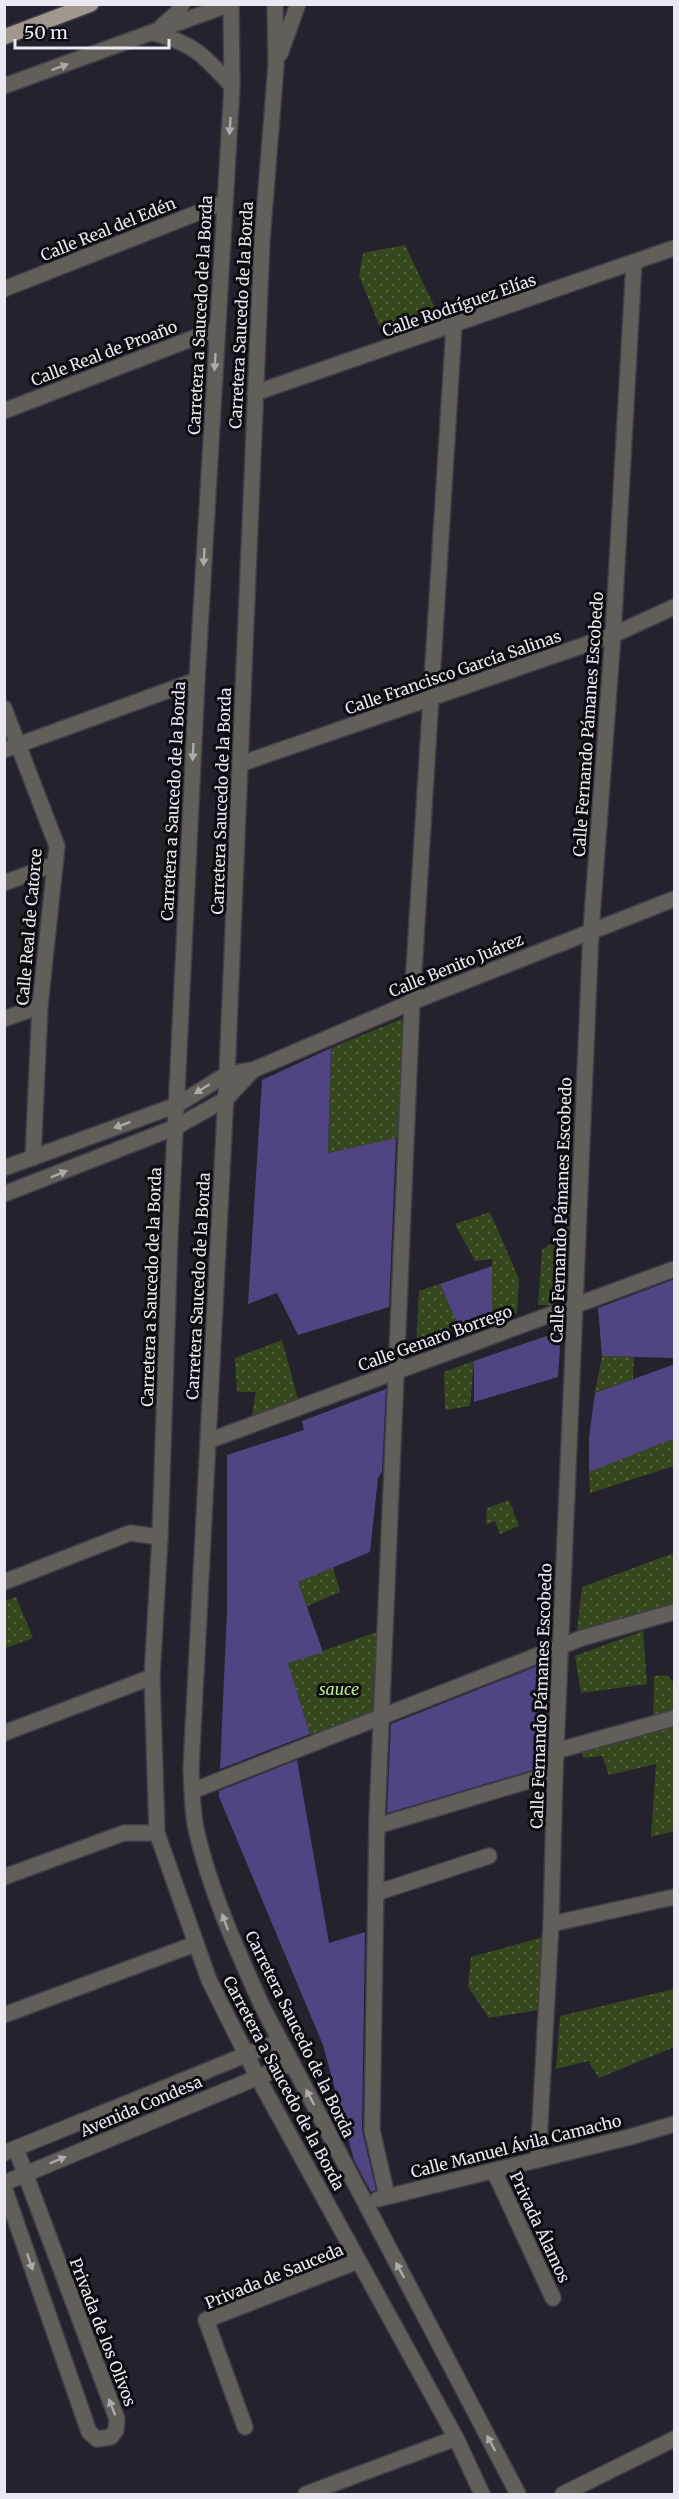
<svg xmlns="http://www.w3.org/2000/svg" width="679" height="2499" viewBox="0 0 679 2499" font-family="Merriweather,serif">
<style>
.green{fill:url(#green-dots)}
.building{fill:#514482}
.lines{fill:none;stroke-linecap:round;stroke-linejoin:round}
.minor-casing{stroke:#403e48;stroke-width:18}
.major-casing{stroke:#403e48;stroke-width:18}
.minor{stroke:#625e59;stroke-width:15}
.major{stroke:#a0978e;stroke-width:15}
.oneway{fill:#adaaad}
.labels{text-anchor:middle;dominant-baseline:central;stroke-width:6;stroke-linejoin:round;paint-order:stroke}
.street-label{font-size:16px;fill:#eae9f1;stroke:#0d0c11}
.park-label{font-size:16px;font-style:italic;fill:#c2e887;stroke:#0d0c11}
</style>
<defs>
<pattern id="green-dots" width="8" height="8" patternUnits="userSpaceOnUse" patternTransform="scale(1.5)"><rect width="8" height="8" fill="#37471d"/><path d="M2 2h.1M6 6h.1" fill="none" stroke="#54623e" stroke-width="1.8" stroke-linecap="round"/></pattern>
</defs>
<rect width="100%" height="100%" fill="#24222d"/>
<!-- green -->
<g class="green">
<path d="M 405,245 L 437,312 L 380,327 L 359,276 L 363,253 Z"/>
<path d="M 411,1015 L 406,1136 L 328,1153 L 331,1048 Z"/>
<path d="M 580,1199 L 575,1305 L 538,1305 L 542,1250 L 558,1239 L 555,1212 Z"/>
<path d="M 490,1212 L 519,1279 L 517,1313 L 492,1322 L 492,1259 L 475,1261 L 455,1224 Z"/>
<path d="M 440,1284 L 462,1334 L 416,1349 L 419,1291 Z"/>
<path d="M 282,1340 L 300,1407 L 250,1426 L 256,1392 L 237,1392 L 235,1358 Z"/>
<path d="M 602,1356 L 634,1357 L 633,1379 L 595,1393 Z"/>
<path d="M 474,1361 L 470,1406 L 445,1410 L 444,1372 Z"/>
<path d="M 674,1438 L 674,1466 L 590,1493 L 589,1472 Z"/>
<path d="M 509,1500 L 519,1526 L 500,1534 L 495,1521 L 486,1525 L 487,1508 Z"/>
<path d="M 674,1553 L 674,1604 L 577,1631 L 582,1587 Z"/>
<path d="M 333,1567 L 340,1592 L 305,1607 L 298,1582 Z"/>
<path d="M 16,1597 L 33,1638 L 5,1648 L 5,1601 Z"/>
<path d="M 385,1629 L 382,1717 L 313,1743 L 288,1663 Z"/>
<path d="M 643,1631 L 647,1684 L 581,1693 L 575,1656 Z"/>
<path d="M 667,1675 L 674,1683 L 674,1831 L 651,1837 L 656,1764 L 609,1775 L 602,1756 L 583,1758 L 581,1750 L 653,1731 L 654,1676 Z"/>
<path d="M 544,1937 L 538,2010 L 489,2018 L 468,1987 L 471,1957 Z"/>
<path d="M 674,1989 L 674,2047 L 599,2078 L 588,2061 L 556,2069 L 560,2016 Z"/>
</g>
<!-- building -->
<g class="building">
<path d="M 331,1048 L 328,1153 L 396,1138 L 389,1307 L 298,1335 L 277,1293 L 248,1304 L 262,1080 Z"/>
<path d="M 492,1266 L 492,1322 L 462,1334 L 440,1284 Z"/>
<path d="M 675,1279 L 675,1358 L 602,1356 L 598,1308 Z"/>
<path d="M 561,1331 L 558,1377 L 474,1402 L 474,1361 Z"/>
<path d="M 675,1364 L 675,1438 L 589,1472 L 589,1437 L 595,1393 Z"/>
<path d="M 386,1389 L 382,1472 L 378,1478 L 370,1552 L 298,1582 L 323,1652 L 288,1663 L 310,1734 L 220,1769 L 227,1611 L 227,1455 L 304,1430 L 302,1421 Z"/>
<path d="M 550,1661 L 546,1766 L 387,1813 L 391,1724 Z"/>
<path d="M 297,1760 L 329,1943 L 365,1932 L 362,2130 L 376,2190 L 371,2192 L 354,2160 L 323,2045 L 219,1797 L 219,1791 Z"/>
</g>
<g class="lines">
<defs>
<g id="minor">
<path d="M 231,4 L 232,86 L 197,680 L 170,1235 L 160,1537 L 152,1677 L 157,1833 L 209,1980 L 257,2076 L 456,2438 L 482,2494"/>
<path d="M 275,4 L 276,65 L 262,241 L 227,1074 L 191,1769 C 192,1789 192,1810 196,1829 C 210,1891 236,1948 262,2006 L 518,2494"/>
<path d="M 162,26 L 177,13 L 182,4"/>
<path d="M 153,33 C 195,44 203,55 232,86"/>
<path d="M 280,54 L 298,4"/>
<path d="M 4,86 L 230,4"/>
<path d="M 4,289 L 225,202"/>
<path d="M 255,393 L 674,248"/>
<path d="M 4,411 L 217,329"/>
<path d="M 4,708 L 57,846 L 40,1006 L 33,1158"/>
<path d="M 4,750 L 197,680"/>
<path d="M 240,764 L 613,635 L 674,607"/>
<path d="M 4,883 L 55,864"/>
<path d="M 4,1019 L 40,1006"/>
<path d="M 4,1168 L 177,1105 L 227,1074 L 253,1070 L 412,1002 L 674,899"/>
<path d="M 4,1194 L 176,1127 L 226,1099 L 253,1070"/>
<path d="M 208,1441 L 674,1269"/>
<path d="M 4,1582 L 130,1533 L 160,1537"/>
<path d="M 4,1733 L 152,1677"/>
<path d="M 556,1751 L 674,1718"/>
<path d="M 192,1791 L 582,1638 L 674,1612"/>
<path d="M 377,1826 L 555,1773"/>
<path d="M 4,1877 L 124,1833 L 157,1833"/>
<path d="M 376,1893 L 489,1856"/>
<path d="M 551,1924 L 674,1897"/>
<path d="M 4,2015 L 195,1944"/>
<path d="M 4,2153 L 280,2041"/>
<path d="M 538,2160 L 551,1924 L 555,1773 L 591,931 L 613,635 L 634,262"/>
<path d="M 494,2171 L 553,2298"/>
<path d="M 4,2183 L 292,2063"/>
<path d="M 4,2187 L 89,2432 L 97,2439 L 111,2437 L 116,2430 L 117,2419 L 16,2149"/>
<path d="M 387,2196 L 372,2130 L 377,1817 L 412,1002 L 454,326"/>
<path d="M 378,2199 L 630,2137 L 674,2124"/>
<path d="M 245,2427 L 206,2320 L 358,2261"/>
<path d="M 306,2494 L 456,2438"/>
<path d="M 563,2494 L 674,2439"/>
</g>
<path id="major" d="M 4,37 L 91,4"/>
</defs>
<!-- minor casing -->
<use href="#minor" class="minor-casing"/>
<!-- major casing -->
<use href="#major" class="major-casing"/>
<!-- minor -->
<use href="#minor" class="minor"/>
<!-- major -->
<use href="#major" class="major"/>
</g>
<!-- one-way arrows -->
<defs><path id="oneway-solid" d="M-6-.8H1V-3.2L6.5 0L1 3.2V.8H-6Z" transform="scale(1.5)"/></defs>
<g class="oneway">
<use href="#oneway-solid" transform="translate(60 67) rotate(-20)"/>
<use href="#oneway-solid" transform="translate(230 126) rotate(94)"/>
<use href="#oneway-solid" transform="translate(215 362) rotate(93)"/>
<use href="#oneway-solid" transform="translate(204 557) rotate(93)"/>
<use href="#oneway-solid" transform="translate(193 752) rotate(93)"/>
<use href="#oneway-solid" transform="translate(202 1089) rotate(148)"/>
<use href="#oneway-solid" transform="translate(122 1125) rotate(160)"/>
<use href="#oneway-solid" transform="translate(59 1174) rotate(-22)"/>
<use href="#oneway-solid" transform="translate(225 1922) rotate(-110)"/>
<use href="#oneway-solid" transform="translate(310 2097) rotate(-118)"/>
<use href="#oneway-solid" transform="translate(58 2160) rotate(-23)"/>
<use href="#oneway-solid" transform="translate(30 2262) rotate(71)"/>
<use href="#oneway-solid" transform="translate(400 2270) rotate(-118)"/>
<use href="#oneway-solid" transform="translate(112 2407) rotate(-111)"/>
<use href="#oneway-solid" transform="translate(491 2443) rotate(-118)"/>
</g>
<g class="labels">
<!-- street labels -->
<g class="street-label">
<text transform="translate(108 229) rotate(-22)">Calle Real del Edén</text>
<text transform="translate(459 305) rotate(-19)">Calle Rodríguez Elías</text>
<text transform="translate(200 315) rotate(-87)">Carretera a Saucedo de la Borda</text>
<text transform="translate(241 315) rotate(-87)">Carretera Saucedo de la Borda</text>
<text transform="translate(104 353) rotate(-21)">Calle Real de Proaño</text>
<text transform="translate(453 672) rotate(-19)">Calle Francisco García Salinas</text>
<text transform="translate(588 724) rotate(-86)">Calle Fernando Pámanes Escobedo</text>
<text transform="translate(173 801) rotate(-87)">Carretera a Saucedo de la Borda</text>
<text transform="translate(221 801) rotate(-88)">Carretera Saucedo de la Borda</text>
<text transform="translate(29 927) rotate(-85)">Calle Real de Catorce</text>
<text transform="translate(456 965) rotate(-22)">Calle Benito Juárez</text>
<text transform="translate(561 1210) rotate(-88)">Calle Fernando Pámanes Escobedo</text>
<text transform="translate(198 1286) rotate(-87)">Carretera Saucedo de la Borda</text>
<text transform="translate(151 1287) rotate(-88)">Carretera a Saucedo de la Borda</text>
<text transform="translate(435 1338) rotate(-20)">Calle Genaro Borrego</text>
<text transform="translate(541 1696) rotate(-88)">Calle Fernando Pámanes Escobedo</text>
<text transform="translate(300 2034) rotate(64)">Carretera Saucedo de la Borda</text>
<text transform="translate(284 2083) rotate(62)">Carretera a Saucedo de la Borda</text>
<text transform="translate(141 2106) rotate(-23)">Avenida Condesa</text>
<text transform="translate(516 2146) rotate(-14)">Calle Manuel Ávila Camacho</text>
<text transform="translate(540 2227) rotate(65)">Privada Álamos</text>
<text transform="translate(274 2276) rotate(-22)">Privada de Sauceda</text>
<text transform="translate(103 2332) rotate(69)">Privada de los Olivos</text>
</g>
<!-- park labels -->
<g class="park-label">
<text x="339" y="1689">sauce</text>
</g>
</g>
<!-- border -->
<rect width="679" height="2499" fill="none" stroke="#eae9f1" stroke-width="12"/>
<!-- scale -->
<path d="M15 39v9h154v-9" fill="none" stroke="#eae9f1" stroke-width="3"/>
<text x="24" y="39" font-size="18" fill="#eae9f1" stroke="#0d0c11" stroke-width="4.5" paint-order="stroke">50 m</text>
</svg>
